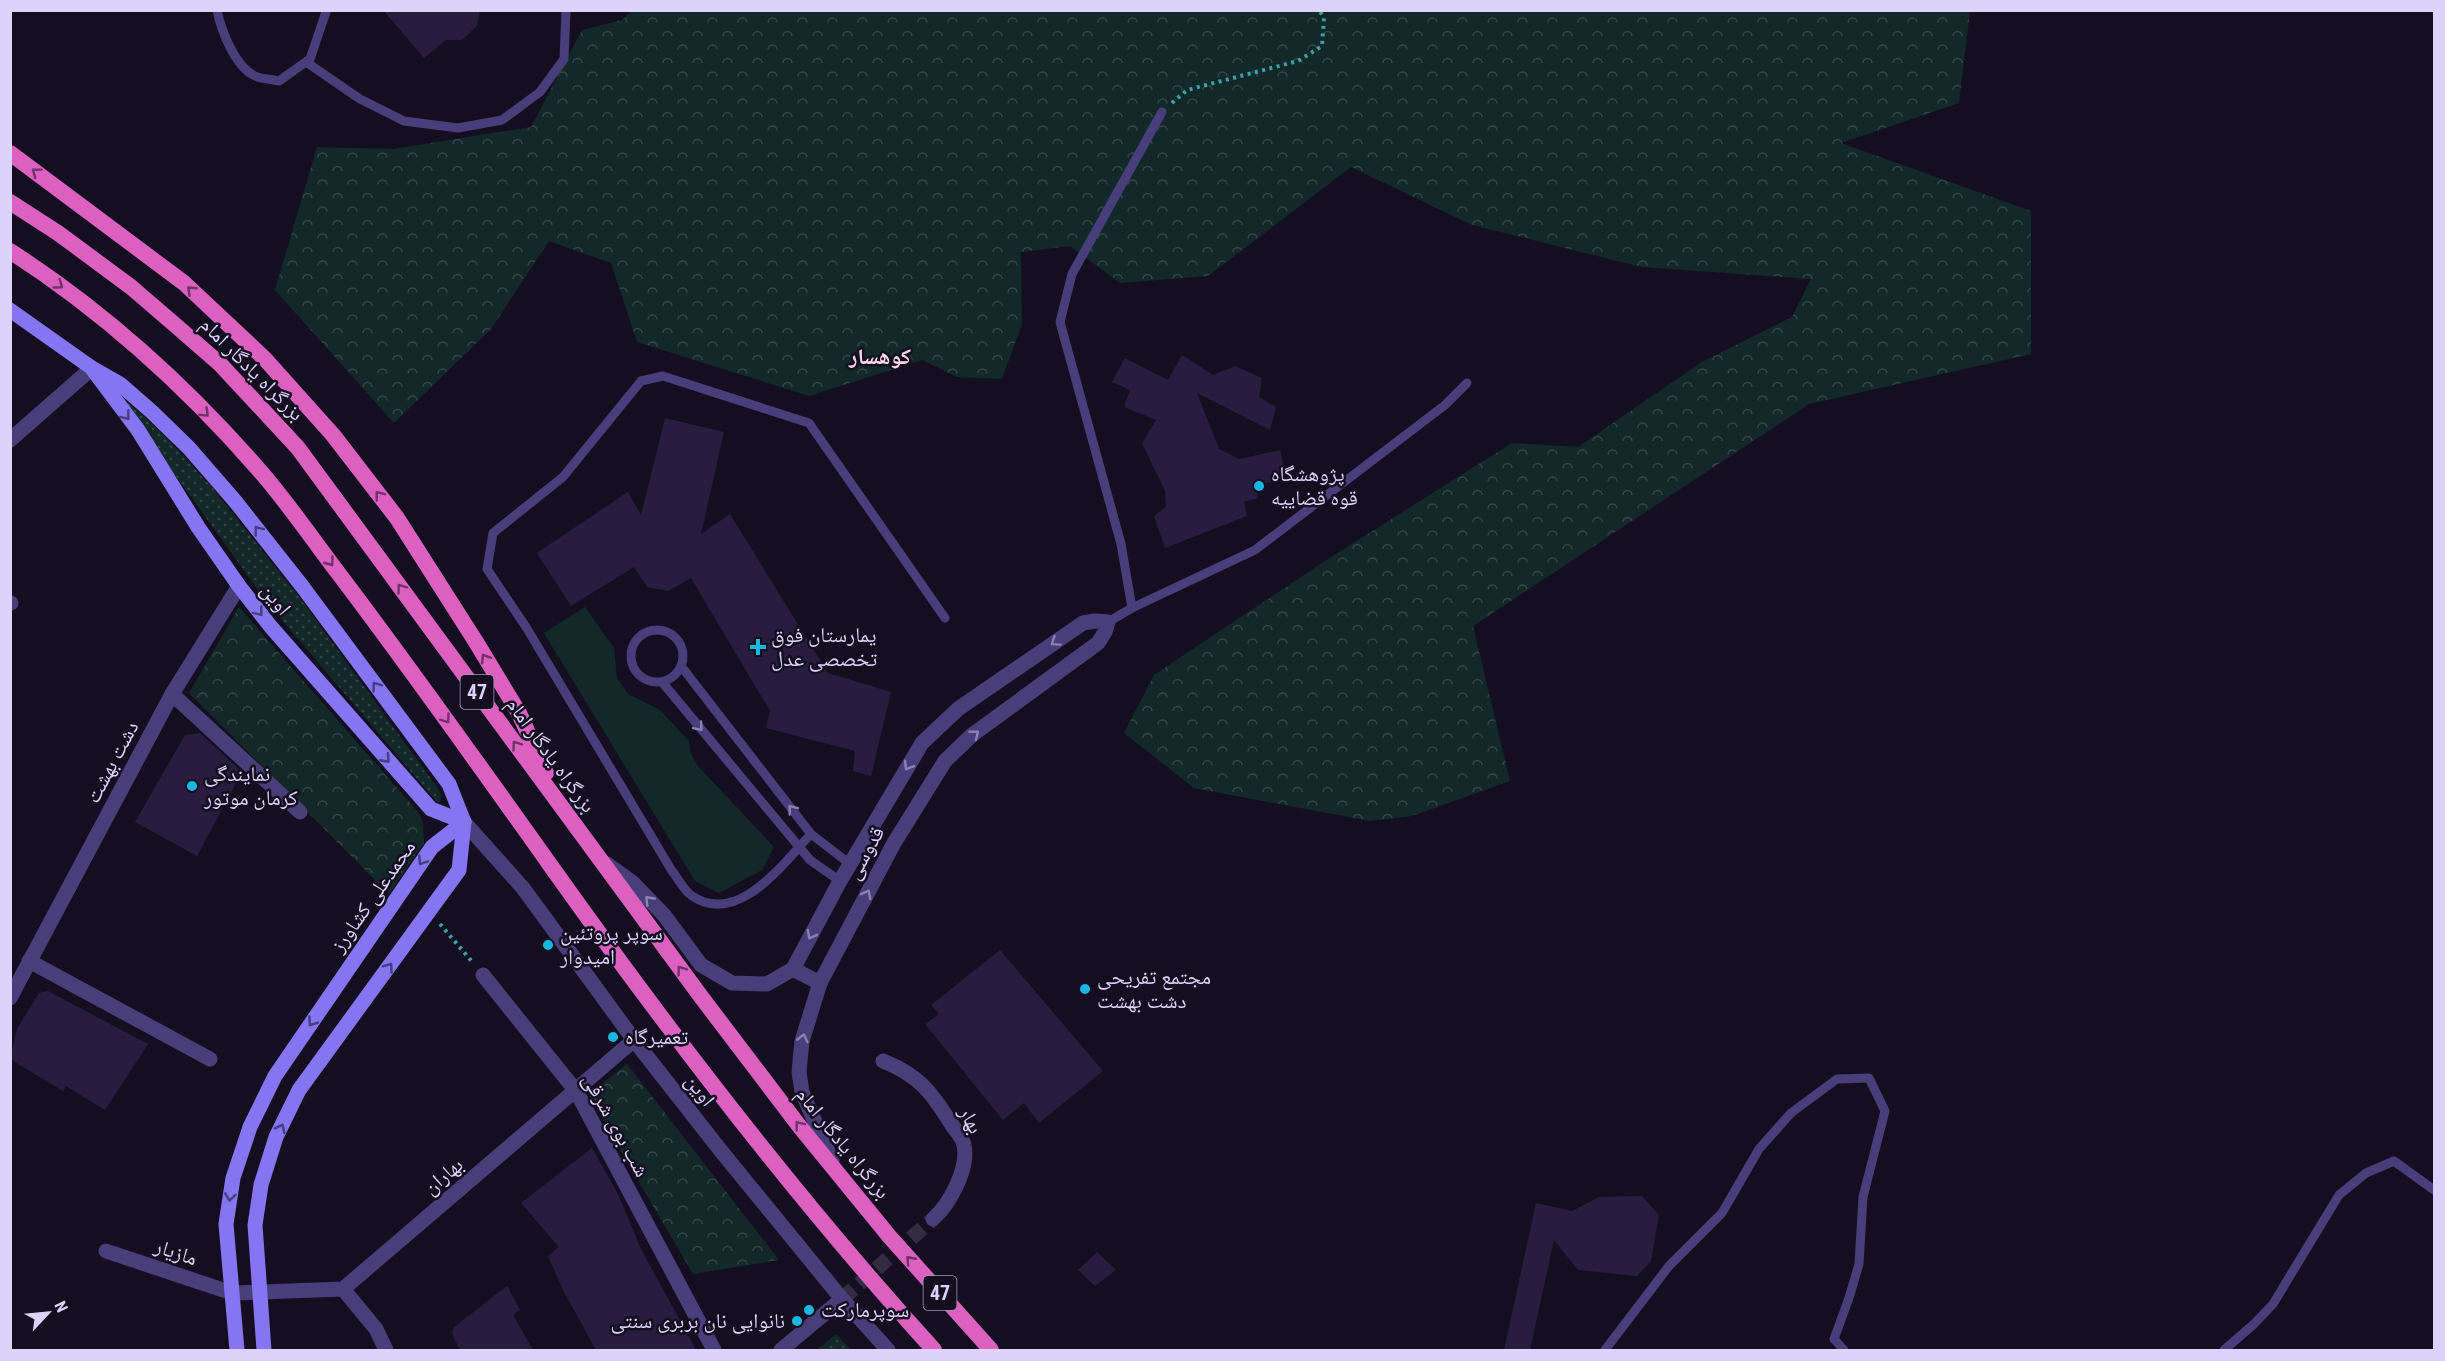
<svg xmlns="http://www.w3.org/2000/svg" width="2445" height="1361" viewBox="0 0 2445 1361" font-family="'Roboto Condensed','Noto Naskh Arabic',sans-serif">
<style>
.grass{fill:#132829}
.forest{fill:url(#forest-crowns)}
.garden{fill:url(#garden-dots)}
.building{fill:#281d3f}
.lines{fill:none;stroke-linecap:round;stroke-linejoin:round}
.minor-tunnel{stroke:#322c41;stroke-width:15;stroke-dasharray:15 8;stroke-linecap:butt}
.path{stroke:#3ba1a7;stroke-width:4;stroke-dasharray:3 4.5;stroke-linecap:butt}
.service{stroke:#483f7a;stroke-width:9}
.minor{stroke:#483f7a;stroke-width:15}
.tertiary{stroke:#483f7a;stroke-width:15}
.secondary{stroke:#8674f0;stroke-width:15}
.trunk{stroke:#dc60c0;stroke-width:16}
.oneway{stroke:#6e3368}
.oneway2{stroke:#473c7e}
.oneway3{stroke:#8b82b4}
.poi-dot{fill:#18b6e2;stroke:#140f20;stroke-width:2}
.labels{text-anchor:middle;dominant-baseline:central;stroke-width:5;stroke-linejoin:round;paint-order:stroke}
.shield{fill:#140f20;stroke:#a098b9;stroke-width:1.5}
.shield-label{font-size:20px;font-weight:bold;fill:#dcd3fa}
.street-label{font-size:21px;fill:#dcd3fa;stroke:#140f20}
.poi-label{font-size:21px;fill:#dcd3fa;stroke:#140f20;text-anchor:start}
.neighbourhood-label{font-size:22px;font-weight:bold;fill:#fbd5e9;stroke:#140f20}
</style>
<defs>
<pattern id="forest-crowns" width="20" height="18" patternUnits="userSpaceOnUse" patternTransform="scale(1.5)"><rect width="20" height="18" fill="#132829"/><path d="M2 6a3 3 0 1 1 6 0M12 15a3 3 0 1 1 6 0" fill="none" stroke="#354649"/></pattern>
<pattern id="garden-dots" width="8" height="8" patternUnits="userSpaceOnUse" patternTransform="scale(1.5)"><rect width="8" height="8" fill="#132829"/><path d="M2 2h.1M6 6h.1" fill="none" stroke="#354649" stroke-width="1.8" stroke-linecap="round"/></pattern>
</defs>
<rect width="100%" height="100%" fill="#140f20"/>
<!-- grass -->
<path class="grass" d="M 585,607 L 614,648 L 617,678 L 628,694 L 660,710 L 689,741 L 690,751 L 697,765 L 774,847 L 762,870 L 719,893 L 695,881 L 544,633 Z"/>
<!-- forest -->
<g class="forest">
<path d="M 632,10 L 1970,11 L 1959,103 L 1841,143 L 2031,211 L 2031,354 L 1809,404 L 1473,626 L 1510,781 L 1412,816 L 1370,821 L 1194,788 L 1124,733 L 1154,675 L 1325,561 L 1512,443 L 1578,447 L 1702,362 L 1792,317 L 1811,279 L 1642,267 L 1472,225 L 1351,167 L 1208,276 L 1120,283 L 1070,246 L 1021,252 L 1022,324 L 1002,379 L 957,377 L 922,360 L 809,396 L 637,342 L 611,263 L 549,241 L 491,329 L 394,423 L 275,290 L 317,147 L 393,149 L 531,127 L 582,30 L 622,20 Z"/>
<path d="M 239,607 L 418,812 L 423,823 L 424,843 L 389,894 L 189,693 Z"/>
<path d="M 627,1064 L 779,1260 L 693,1274 L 588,1095 Z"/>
</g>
<!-- garden -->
<g class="garden">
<path d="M 114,390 L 162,433 L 211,486 L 303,602 L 437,787 L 441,795 L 440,802 L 437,802 L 269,605 Z"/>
<path d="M 836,1334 L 851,1350 L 817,1350 Z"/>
</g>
<!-- building -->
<g class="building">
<path d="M 383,10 L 480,10 L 477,26 L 462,40 L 446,40 L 424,58 Z"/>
<path d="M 1182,355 L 1213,375 L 1235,366 L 1262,378 L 1259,397 L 1276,407 L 1270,430 L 1197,393 L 1219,449 L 1239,459 L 1280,450 L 1284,467 L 1273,482 L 1256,485 L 1258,498 L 1244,502 L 1247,516 L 1165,548 L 1154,516 L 1166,507 L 1165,491 L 1142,443 L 1156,420 L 1124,407 L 1130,390 L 1112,382 L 1125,358 L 1168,380 Z"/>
<path d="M 665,418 L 724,432 L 701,534 L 730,514 L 828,673 L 891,692 L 871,776 L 853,771 L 855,751 L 766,728 L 770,711 L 691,578 L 668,591 L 647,587 L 634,567 L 571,606 L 537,553 L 628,492 L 641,515 Z"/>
<path d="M 200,733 L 242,772 L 197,856 L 135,822 L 185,735 Z"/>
<path d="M 1000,950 L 1103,1071 L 1039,1123 L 1024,1103 L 1003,1120 L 925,1024 L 939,1014 L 931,1005 Z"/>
<path d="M 48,991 L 148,1044 L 105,1110 L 66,1086 L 63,1091 L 10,1059 L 17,1029 L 39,993 Z"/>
<path d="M 592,1148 L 618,1194 L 641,1249 L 696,1350 L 596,1350 L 563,1290 L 548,1256 L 559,1247 L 521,1203 Z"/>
<path d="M 1642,1196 L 1659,1215 L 1651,1261 L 1637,1276 L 1578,1270 L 1554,1240 L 1530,1350 L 1504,1350 L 1536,1203 L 1572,1211 L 1599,1197 Z"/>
<path d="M 1097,1252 L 1116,1270 L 1095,1286 L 1078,1270 Z"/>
<path d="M 507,1286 L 520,1310 L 513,1315 L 533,1350 L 460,1350 L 452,1334 L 454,1327 Z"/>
</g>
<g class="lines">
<!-- minor-tunnel -->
<path class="minor-tunnel" d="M 842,1299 L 933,1219"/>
<!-- path -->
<g class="path">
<path d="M 1172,103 L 1187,90 L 1298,61 L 1322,46 L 1324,18 L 1319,10"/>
<path d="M 440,924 L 474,964"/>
</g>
<!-- service -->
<g class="service">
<path d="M 217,10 C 221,30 235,67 255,76 C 262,79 272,79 279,81 L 310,59 L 326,12 L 325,10"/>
<path d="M 306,62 L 360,99 L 404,121 L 458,128 L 502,120 L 540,92 L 564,59 L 566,10"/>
<path d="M 1132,608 L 1121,544 L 1060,322 L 1072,274 L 1162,112"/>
<path d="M 1108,622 L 1132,608 L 1255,550 L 1445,405 L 1467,383"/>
<circle cx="657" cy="656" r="26"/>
<path d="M 681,666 L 811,834 L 850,864"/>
<path d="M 662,682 L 810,860 L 840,881"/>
<path d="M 811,834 C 784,862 739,927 692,896 C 684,891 678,878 672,871 L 526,627 L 487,569 L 493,533 L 563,477 L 641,381 L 663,376 L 809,423 L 945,618"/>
<path d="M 1605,1350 L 1669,1266 L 1722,1213 L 1759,1149 L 1791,1113 L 1837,1079 L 1869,1078 L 1885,1111 L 1863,1197 L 1859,1264 L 1849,1298 L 1834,1339 L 1844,1350"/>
<path d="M 2224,1350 L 2254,1324 L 2273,1304 L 2339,1195 L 2366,1173 L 2394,1161 L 2434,1190"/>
</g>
<!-- minor -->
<g class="minor">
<path d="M 10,440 L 92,368"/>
<path d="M 10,603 L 11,603"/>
<path d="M 172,694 L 300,812"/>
<path d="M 607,864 L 632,882 L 664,915 L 701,965 L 732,983 L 767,984 L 793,969"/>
<path d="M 29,961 L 210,1059"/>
<path d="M 793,969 L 840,881 L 922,743 L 958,709 L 1083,623 L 1095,621 L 1108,622 L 1105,632 L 1098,643 L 972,735 L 945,761 L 894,843 L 820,983 L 802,1041 L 799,1072 L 802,1092 L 832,1161"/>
<path d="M 793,969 L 820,983"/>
<path d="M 483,975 L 576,1091 L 714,1350"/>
<path d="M 883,1061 C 919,1075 932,1093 952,1125 C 956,1131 963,1138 964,1145 C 969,1168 950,1204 933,1219"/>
<path d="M 106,1251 L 232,1293 L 343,1289 L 634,1040"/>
<path d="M 343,1289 L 376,1329 L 386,1350"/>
<path d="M 781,1350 L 842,1299"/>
</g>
<!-- tertiary -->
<g class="tertiary">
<path d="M 464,822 L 523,888 L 634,1040 L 721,1151 L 842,1299 L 888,1350"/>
<path d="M 10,998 L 172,694 L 239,586"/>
</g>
<!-- secondary -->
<g class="secondary">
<path d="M 10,310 L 92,368 L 120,384 L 152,412 L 189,448 L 235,501 L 302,586 L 449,784 L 464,822 L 459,870 L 299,1090 L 276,1137 L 261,1185 L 255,1225 L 264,1350"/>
<path d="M 93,370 L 138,430 L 198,527 L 239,586 L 271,627 L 431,809 L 464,822"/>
<path d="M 237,1350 L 226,1224 L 233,1178 L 250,1127 L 275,1076 L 432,847 L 464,822"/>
</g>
<!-- trunk -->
<g class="trunk">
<path d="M 10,153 L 184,283 L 265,359 L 333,435 L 397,518 L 476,642 L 519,713 L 546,773"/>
<path d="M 10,202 L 58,233 L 131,287 L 174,324 L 220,364 L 298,448 L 702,998 L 800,1127 L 889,1236 L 991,1350"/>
<path d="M 10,251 C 103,311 188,388 260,471 C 288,503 313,540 339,574 C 411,669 479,765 548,862 C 668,1031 794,1196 934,1350"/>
</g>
</g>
<!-- one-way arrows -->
<defs><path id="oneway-chevron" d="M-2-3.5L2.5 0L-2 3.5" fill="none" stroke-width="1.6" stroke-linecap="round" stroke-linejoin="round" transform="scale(1.5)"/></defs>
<g class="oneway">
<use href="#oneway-chevron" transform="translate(36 172) rotate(-143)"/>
<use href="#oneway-chevron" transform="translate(59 285) rotate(36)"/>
<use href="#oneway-chevron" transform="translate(191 290) rotate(-137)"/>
<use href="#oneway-chevron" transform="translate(205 413) rotate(44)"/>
<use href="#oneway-chevron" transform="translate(379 495) rotate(-128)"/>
<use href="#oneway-chevron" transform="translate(330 562) rotate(53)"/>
<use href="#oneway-chevron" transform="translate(401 588) rotate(-126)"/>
<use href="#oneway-chevron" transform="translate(485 658) rotate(-121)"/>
<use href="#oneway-chevron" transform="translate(446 719) rotate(54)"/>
<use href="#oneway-chevron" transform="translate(516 745) rotate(-126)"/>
<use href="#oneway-chevron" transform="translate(681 970) rotate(-126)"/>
<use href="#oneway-chevron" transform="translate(799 1125) rotate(-128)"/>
<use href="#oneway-chevron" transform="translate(910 1260) rotate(-132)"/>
</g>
<g class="oneway2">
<use href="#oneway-chevron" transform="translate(126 416) rotate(52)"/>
<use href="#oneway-chevron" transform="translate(258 530) rotate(-128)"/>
<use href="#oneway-chevron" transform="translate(259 612) rotate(52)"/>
<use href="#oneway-chevron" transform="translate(376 686) rotate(-126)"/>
<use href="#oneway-chevron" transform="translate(386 759) rotate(48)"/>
<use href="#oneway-chevron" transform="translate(422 861) rotate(124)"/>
<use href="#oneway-chevron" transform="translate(389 967) rotate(-54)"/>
<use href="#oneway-chevron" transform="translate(312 1022) rotate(125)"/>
<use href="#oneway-chevron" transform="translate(281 1128) rotate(-64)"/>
<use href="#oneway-chevron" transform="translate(230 1197) rotate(98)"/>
</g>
<g class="oneway3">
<use href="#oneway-chevron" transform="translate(1055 642) rotate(146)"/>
<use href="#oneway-chevron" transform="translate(699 727) rotate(50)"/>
<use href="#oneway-chevron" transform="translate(975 734) rotate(-39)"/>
<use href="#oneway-chevron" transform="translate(908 766) rotate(121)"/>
<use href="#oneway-chevron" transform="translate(792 809) rotate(-128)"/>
<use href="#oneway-chevron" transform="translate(867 894) rotate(-62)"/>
<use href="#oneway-chevron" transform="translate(649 900) rotate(-134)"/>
<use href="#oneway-chevron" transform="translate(811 935) rotate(118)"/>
<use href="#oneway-chevron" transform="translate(803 1038) rotate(-77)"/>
</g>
<!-- markers -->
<g class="poi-dot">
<circle cx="1259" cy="486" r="6"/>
<path d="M755 638h6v6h6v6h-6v6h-6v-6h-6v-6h6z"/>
<circle cx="192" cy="786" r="6"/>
<circle cx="548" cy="945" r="6"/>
<circle cx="1085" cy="989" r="6"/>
<circle cx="613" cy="1037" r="6"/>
<circle cx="809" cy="1310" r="6"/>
<circle cx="797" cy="1321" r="6"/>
</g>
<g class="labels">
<!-- shield labels -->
<g class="shield">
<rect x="460.5" y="675" width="33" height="34" rx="4.5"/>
<rect x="923.5" y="1276" width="33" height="34" rx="4.5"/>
</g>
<g class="shield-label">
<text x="477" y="692">47</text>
<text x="940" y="1293">47</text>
</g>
<!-- street labels -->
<g class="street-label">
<text transform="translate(252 369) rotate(45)">بزرگراه یادگار امام</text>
<text transform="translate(276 599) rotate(51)">اوین</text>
<text transform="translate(551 755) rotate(54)">بزرگراه یادگار امام</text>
<text transform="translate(112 762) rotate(-62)">دشت بهشت</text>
<text transform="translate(865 853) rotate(-61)">قدوسی</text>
<text transform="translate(373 896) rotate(-55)">محمدعلی کشاورز</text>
<text transform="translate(700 1090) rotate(52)">اوین</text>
<text transform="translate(971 1120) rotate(62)">بهار</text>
<text transform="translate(616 1125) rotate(61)">شب بوی شرقی</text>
<text transform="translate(843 1143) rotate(51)">بزرگراه یادگار امام</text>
<text transform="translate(443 1176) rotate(-40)">بهاران</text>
<text transform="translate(176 1252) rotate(19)">مازیار</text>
</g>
<!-- poi labels -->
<g class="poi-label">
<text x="1271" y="474">پژوهشگاه<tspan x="1271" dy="24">قوه قضاییه</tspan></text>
<text x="771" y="635">یمارستان فوق<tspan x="771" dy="24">تخصصی عدل</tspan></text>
<text x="204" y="774">نمایندگی<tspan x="204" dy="24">کرمان موتور</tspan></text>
<text x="560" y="933">سوپر پروتئین<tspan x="560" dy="24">امیدوار</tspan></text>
<text x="1097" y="977">مجتمع تفریحی<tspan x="1097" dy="24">دشت بهشت</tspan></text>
<text x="625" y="1037">تعمیرگاه</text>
<text x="821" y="1310">سوپرمارکت</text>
<text x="785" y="1321" text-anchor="end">نانوایی نان بربری سنتی</text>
</g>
<!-- neighbourhood labels -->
<g class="neighbourhood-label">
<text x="880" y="356">کوهسار</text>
</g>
</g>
<!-- border -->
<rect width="2445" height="1361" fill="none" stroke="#dcd3fa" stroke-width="24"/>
<!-- north arrow -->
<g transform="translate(48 1313) rotate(64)" stroke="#140f20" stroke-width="4.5" paint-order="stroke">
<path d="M0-4.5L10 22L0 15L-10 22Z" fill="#dcd3fa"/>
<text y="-9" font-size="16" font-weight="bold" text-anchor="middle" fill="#dcd3fa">N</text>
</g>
</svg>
